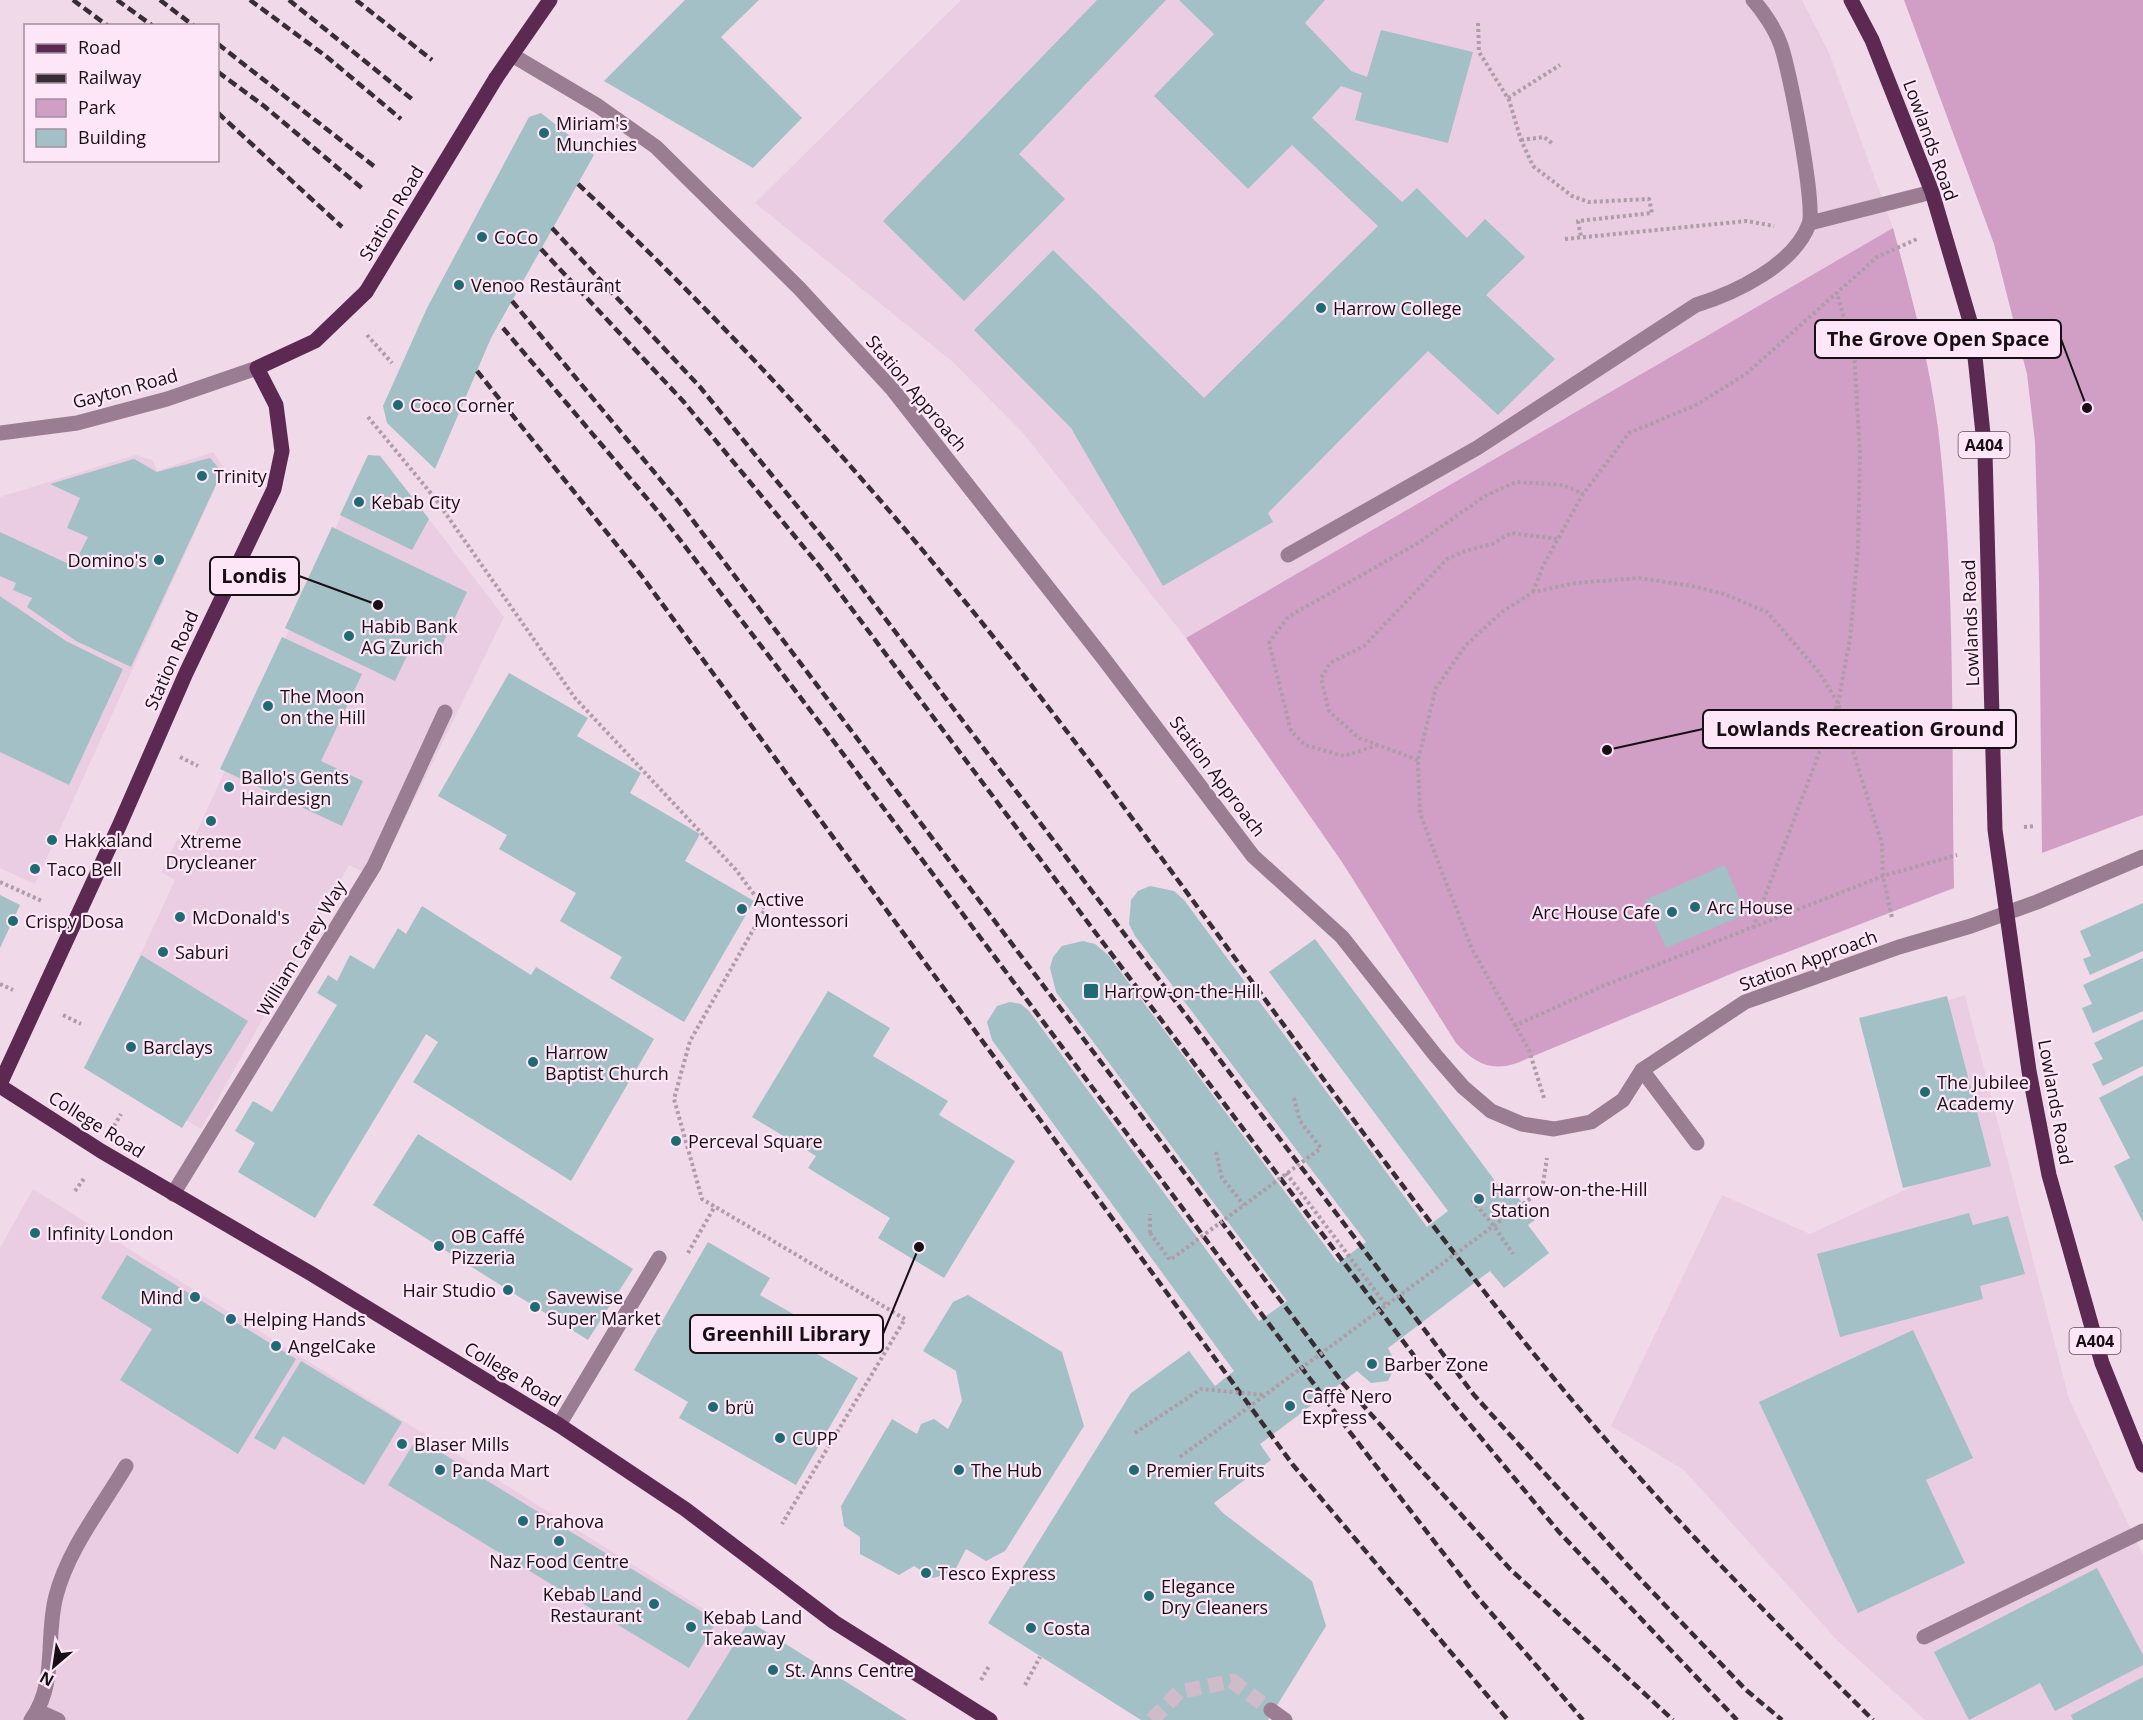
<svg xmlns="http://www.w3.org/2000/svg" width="2143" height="1720" viewBox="0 0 2143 1720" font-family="'Open Sans',sans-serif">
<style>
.built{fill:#eacde2}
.green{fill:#d19fc5}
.building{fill:#a2c0c5}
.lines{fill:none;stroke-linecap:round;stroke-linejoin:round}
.minor-tunnel{stroke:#cfbbc9;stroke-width:15;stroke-dasharray:15 8;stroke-linecap:butt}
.path{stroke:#af9ca9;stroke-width:4;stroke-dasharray:3 3;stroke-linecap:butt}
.minor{stroke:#9a7c93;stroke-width:15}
.major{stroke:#5c2952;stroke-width:15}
.rail{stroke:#382d35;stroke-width:4.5;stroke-dasharray:9 4.5;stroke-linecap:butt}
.path-bridge{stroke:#af9ca9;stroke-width:4;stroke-dasharray:3 3;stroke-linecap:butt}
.major-bridge{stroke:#5c2952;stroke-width:15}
.poi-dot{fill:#206a74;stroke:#fde6f7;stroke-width:2}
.labels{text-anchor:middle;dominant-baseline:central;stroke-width:4.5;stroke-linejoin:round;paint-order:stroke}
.shield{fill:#fde6f7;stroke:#5c5059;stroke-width:1.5}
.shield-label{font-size:16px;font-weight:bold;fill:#170f15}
.poi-label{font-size:18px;fill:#170f15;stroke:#fde6f7;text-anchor:start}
.street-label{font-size:18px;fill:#170f15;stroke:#fde6f7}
.leader{fill:none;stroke:#170f15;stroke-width:2}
.callout-dot{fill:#170f15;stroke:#fde6f7;stroke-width:2}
.callout{fill:#fde6f7;stroke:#170f15;stroke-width:2}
.callout-label{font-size:20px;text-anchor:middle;font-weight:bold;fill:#170f15}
</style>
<rect width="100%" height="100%" fill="#f0d9e9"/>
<!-- built -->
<g class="built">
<path d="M 961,0 L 1802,0 L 1829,53 L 1893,228 L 1186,638 L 1023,433 L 953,362 L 755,203 Z"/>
<path d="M 213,452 L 224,468 L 35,884 L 0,868 L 0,497 L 136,455 L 152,460 L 157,471 Z"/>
<path d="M 380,455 L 504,617 L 376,878 L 349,865 L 201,1129 L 91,1062 L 175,880 L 161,872 L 177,840 L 190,847 L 368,457 Z"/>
<path d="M 1965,995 L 2069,1399 L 2143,1555 L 2143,1720 L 1925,1720 L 1837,1640 L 1684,1470 L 1611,1426 L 1722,1195 L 1810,1234 L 1911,1187 L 1874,1024 Z"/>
<path d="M 33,1189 L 726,1623 L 749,1621 L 907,1720 L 0,1720 L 0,1248 Z"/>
</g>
<!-- green -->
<g class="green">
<path d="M 1904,0 L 2143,0 L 2143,815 L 2042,853 L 2039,580 L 2035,442 L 2027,374 L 1994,244 Z"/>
<path d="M 1893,228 C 1911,294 1929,359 1938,428 C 1956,579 1951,735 1954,888 L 1738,971 L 1517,1063 C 1490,1072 1475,1063 1456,1043 L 1342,862 L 1186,638 Z"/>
</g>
<!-- building -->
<g class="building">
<path d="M 685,0 L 759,0 L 721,37 L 802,118 L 753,168 L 604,81 Z"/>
<path d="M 1097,0 L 1166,0 L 1019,154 L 1065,199 L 964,301 L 883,221 Z"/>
<path d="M 1179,0 L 1325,0 L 1305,23 L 1351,71 L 1367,77 L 1381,30 L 1473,52 L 1448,143 L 1355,120 L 1362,93 L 1341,86 L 1312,118 L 1402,202 L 1417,188 L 1467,238 L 1485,219 L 1525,257 L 1486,295 L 1555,359 L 1498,415 L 1428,351 L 1268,513 L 1273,522 L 1163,586 L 1071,428 L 974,330 L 1053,250 L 1204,398 L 1378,226 L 1292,145 L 1248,189 L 1154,96 L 1214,34 Z"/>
<path d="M 541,113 L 594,155 L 491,338 L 435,469 L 387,423 L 383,406 L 427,308 L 529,117 Z"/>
<path d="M 368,455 L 380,456 L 429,519 L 412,550 L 340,515 Z"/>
<path d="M 210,458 L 222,472 L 131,667 L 76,641 L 27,607 L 32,598 L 13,590 L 16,583 L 0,576 L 0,532 L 73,566 L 88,537 L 67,528 L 80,498 L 50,484 L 134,459 L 157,472 Z"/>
<path d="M 332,527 L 467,592 L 437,656 L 412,645 L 395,681 L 285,628 Z"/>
<path d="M 0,596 L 66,641 L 123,669 L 69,785 L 0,752 Z"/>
<path d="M 282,637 L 362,674 L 321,761 L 363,781 L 342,826 L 220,769 Z"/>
<path d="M 509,673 L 588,718 L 577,736 L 641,773 L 630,793 L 700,834 L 685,861 L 754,901 L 684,1022 L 610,978 L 622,957 L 560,921 L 576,893 L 499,849 L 507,835 L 438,796 Z"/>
<path d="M 1725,865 L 1746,914 L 1666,948 L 1645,900 Z"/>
<path d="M 1150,886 L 1174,891 L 1184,900 L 1427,1227 L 1448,1211 L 1269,972 L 1315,939 L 1504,1193 L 1511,1188 L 1535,1220 L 1528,1225 L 1549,1253 L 1504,1288 L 1490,1271 L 1388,1348 L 1396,1364 L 1388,1381 L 1371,1383 L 1357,1371 L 1260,1444 L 1271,1460 L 1214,1503 L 1223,1513 L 1312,1581 L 1326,1626 L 1268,1720 L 1141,1720 L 988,1623 L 1131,1393 L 1189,1351 L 1215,1386 L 1234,1371 L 992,1040 L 987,1022 L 997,1006 L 1010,1002 L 1021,1004 L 1029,1011 L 1259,1321 L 1287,1301 L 1056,992 L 1050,968 L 1053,957 L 1062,946 L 1083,941 L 1095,944 L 1108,955 L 1338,1263 L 1366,1242 L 1135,936 L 1129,924 L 1131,900 L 1138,891 Z"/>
<path d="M 0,895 L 20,905 L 0,948 Z"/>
<path d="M 2143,903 L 2143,951 L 2090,975 L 2083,959 L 2091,956 L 2080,931 Z"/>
<path d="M 422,906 L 531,975 L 536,967 L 654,1039 L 571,1181 L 413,1082 L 438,1042 L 426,1034 L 315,1218 L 238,1172 L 255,1143 L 235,1131 L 253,1101 L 272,1112 L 337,1005 L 317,993 L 328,975 L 337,981 L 350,955 L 374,969 L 398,928 L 406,934 Z"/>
<path d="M 141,955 L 248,1021 L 182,1128 L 84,1068 Z"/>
<path d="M 2143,958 L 2143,1011 L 2093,1033 L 2082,1008 L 2092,1004 L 2083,985 Z"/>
<path d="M 828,991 L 890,1028 L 873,1056 L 948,1101 L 939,1115 L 1015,1161 L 944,1278 L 878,1238 L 890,1218 L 808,1168 L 816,1156 L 752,1117 Z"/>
<path d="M 1947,996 L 1991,1166 L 1903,1188 L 1859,1018 Z"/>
<path d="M 2143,1019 L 2143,1066 L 2103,1086 L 2092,1064 L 2103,1059 L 2094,1043 Z"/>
<path d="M 2143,1075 L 2143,1222 L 2114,1166 L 2130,1158 L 2099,1098 Z"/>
<path d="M 418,1134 L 633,1269 L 588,1340 L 373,1205 Z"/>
<path d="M 1969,1213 L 1973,1225 L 2008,1216 L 2025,1274 L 1980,1286 L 1983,1299 L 1840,1337 L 1817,1254 Z"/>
<path d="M 708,1242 L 770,1278 L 760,1295 L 811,1324 L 800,1344 L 858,1378 L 796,1485 L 679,1418 L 688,1402 L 634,1370 Z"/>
<path d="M 127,1255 L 296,1359 L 238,1454 L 120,1380 L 152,1329 L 101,1298 Z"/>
<path d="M 968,1295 L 1062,1352 L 1084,1426 L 1005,1551 L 986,1561 L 966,1549 L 954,1572 L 933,1578 L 914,1566 L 899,1575 L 860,1554 L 860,1537 L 844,1526 L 841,1506 L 892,1419 L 917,1434 L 921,1424 L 934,1419 L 948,1429 L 962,1401 L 956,1371 L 923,1351 L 953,1302 Z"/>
<path d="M 1913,1330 L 1973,1458 L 1926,1480 L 1965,1563 L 1858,1613 L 1759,1402 Z"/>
<path d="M 301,1361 L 402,1422 L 364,1485 L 283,1436 L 275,1450 L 254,1438 Z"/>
<path d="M 417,1438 L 717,1621 L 689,1668 L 388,1485 Z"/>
<path d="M 2097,1568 L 2143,1655 L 2143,1665 L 2055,1711 L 2040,1683 L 1969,1720 L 1934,1652 Z"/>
<path d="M 749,1621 L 907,1720 L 687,1720 Z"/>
<path d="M 2143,1677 L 2143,1720 L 2073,1720 L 2071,1715 Z"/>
</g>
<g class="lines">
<!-- minor-tunnel -->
<path class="minor-tunnel" d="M 1152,1720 L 1179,1692 L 1232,1681 L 1271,1710"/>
<!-- path -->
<g class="path">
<path d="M 1478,23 L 1479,52 L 1509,100 L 1521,140 L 1533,166 L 1572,196 L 1589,202 L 1649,199 L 1652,213 L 1578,221 L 1581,237"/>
<path d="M 1508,98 L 1560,65"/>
<path d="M 1521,140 L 1544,137 L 1553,144"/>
<path d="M 1565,239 L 1747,221 L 1774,226"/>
<path d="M 367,335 L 392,363"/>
<path d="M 368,417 L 434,497 L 575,698 L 736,870 L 765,909 L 690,1041 L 674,1099 L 702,1199 L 905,1319 L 782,1524"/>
<path d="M 1533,592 L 1543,566 L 1583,494 L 1629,433 L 1696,405 L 1746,374 L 1877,257 L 1917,239"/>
<path d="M 1378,745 L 1344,756 L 1305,745 L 1291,731 L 1269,643 L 1288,617 L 1418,543 L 1485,496 L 1516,482 L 1563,485 L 1583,494"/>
<path d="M 180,757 L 198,766"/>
<path d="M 1418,760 L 1359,738 L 1329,711 L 1321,678 L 1330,663 L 1364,646 L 1447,559 L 1465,551 L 1492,544 L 1511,533 L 1559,539"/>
<path d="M 2024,827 L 2035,826"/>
<path d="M 0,882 L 42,901"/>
<path d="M 1753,928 L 1838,703 L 1850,639 L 1858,549 L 1860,454 L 1854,353 L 1837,293"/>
<path d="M 0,984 L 13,990"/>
<path d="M 63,1015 L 81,1024"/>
<path d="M 1514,1026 L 1603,986 L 1883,876 L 1957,855"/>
<path d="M 1294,1098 L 1300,1121 L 1321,1148"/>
<path d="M 1544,1098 L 1529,1050 L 1472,949 L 1440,867 L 1420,813 L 1418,760 L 1436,688 L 1466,645 L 1502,612 L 1533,592 L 1576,583 L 1639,578 L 1692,586 L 1724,594 L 1767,612 L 1819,672 L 1838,703 L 1882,844 L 1883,876 L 1892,918"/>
<path d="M 114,1126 L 121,1114"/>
<path d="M 1216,1152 L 1222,1178 L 1244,1205"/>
<path d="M 1286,1173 L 1386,1305"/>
<path d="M 75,1191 L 85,1177"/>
<path d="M 1472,1200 L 1494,1226 L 1513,1254"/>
<path d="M 1523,1204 L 1542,1190 L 1547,1158"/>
<path d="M 1150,1233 L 1150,1214"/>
<path d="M 688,1253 L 715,1206"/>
<path d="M 1180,1457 L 1238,1415"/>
<path d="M 981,1680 L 989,1666"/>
<path d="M 1025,1685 L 1040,1657"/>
</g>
<!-- minor -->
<g class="minor">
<path d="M 512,55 L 598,106 L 656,147 L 799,288 L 893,390 L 1104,659 L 1253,856 L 1342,937 L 1436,1056 L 1463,1087 L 1491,1111 L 1522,1124 L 1554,1129 L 1591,1122 L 1623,1100 L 1642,1070 L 1745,1002 L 1899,947 L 1971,926 L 2037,902 L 2143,857"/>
<path d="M 1810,223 L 1932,192"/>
<path d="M 0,433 L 77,423 L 167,399 L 257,368"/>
<path d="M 1288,555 L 1477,448 L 1696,305 C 1735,293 1794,265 1809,224 C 1816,206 1789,65 1780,43 C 1775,29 1763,11 1753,0"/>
<path d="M 1642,1070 L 1697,1143"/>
<path d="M 173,1194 L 374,866 L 445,712"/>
<path d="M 559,1425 L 659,1258"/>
<path d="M 1924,1637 L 2143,1531"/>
<path d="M 1271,1710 L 1285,1720"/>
<path d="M 38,1711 L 58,1720"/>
<path d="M 31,1720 C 58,1683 45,1637 56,1596 C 68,1549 102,1507 126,1466"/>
</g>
<!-- major -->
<g class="major">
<path d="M 1851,0 L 1872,40 L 1932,192 L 1972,328 L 1985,453 L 1995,830 L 2029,1071 L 2049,1175 L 2102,1363 L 2143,1465"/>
<path d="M 496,78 L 550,0"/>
<path d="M 0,1084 L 120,824 L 186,673 L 274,489 L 282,451 L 276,405 L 257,368 L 315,341 L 366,292"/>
<path d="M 0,1086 L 101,1151 L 310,1273 L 559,1425 L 685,1509 L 834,1622 L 990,1720"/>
</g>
<!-- rail -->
<g class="rail">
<path d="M 73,0 L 108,26"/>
<path d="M 117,0 L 153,26"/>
<path d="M 160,0 L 194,26"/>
<path d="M 250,0 L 327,57 L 401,119"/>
<path d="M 289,0 L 413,100"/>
<path d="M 356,0 L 432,60"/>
<path d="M 218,44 L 375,167"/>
<path d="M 218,72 L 264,106 L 363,189"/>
<path d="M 218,113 L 342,227"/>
<path d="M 578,184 C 743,339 893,507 1032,686 C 1201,904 1356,1134 1530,1349 C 1636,1481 1753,1601 1873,1720"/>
<path d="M 552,228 L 700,387 L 837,555 L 1474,1395 L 1643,1582 L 1746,1690 L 1782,1720"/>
<path d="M 541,249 L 683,401 L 821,568 L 1424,1369 L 1559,1532 L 1737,1720"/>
<path d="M 512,301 L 679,502 L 1342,1382 L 1510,1569 L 1673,1720"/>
<path d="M 503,328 L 661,515 L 820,723 L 1346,1427 L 1474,1593 L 1583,1720"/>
<path d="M 477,371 L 641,575 L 1293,1465 L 1508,1720"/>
</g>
<!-- path-bridge -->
<g class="path-bridge">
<path d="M 1150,1233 L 1170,1260 L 1321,1148"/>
<path d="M 1238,1415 L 1523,1204"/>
<path d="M 1135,1433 L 1201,1389 L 1265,1395"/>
</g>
<!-- major-bridge -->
<path class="major-bridge" d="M 366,292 L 496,78"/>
</g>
<!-- markers -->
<g class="poi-dot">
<circle cx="544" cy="133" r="6"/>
<circle cx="482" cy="237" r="6"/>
<circle cx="459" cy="285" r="6"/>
<circle cx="1321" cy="308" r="6"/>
<circle cx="398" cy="405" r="6"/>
<circle cx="202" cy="476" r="6"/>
<circle cx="359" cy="502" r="6"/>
<circle cx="159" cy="560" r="6"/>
<circle cx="349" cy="636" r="6"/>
<circle cx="268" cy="706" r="6"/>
<circle cx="229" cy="787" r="6"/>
<circle cx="211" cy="821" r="6"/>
<circle cx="52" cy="840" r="6"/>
<circle cx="35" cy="869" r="6"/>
<circle cx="1695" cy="907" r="6"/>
<circle cx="742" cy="909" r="6"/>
<circle cx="1672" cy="912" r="6"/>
<circle cx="180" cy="917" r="6"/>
<circle cx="13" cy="921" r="6"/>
<circle cx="163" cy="952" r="6"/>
<rect x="1083" y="983" width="16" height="16" rx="3"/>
<circle cx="131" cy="1047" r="6"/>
<circle cx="533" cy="1062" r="6"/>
<circle cx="1925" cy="1092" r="6"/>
<circle cx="676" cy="1141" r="6"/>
<circle cx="1479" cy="1199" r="6"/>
<circle cx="35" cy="1233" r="6"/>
<circle cx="439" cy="1246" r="6"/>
<circle cx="508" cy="1290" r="6"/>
<circle cx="195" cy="1297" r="6"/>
<circle cx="535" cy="1307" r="6"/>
<circle cx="231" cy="1319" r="6"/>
<circle cx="276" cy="1346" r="6"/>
<circle cx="1372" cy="1364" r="6"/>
<circle cx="1290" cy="1406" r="6"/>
<circle cx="713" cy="1407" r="6"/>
<circle cx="780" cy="1438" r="6"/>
<circle cx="402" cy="1444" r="6"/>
<circle cx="440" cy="1470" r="6"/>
<circle cx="959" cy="1470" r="6"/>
<circle cx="1134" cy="1470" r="6"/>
<circle cx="523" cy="1521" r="6"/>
<circle cx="559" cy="1541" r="6"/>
<circle cx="926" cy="1573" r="6"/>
<circle cx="1149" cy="1596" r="6"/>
<circle cx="654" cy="1604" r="6"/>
<circle cx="691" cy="1627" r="6"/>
<circle cx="1031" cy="1628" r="6"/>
<circle cx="773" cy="1670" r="6"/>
</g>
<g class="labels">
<!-- shield labels -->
<g class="shield">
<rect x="1958.5" y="432" width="51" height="26" rx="4.5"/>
<rect x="2069.5" y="1328" width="51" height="26" rx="4.5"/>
</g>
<g class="shield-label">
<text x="1984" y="445">A404</text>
<text x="2095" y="1341">A404</text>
</g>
<!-- poi labels -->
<g class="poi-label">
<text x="556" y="123">Miriam's<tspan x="556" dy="21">Munchies</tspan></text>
<text x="494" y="237">CoCo</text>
<text x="471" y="285">Venoo Restaurant</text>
<text x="1333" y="308">Harrow College</text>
<text x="410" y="405">Coco Corner</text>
<text x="214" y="476">Trinity</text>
<text x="371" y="502">Kebab City</text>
<text x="147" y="560" text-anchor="end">Domino's</text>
<text x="361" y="626">Habib Bank<tspan x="361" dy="21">AG Zurich</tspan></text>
<text x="280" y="696">The Moon<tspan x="280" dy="21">on the Hill</tspan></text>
<text x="241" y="777">Ballo's Gents<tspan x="241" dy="21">Hairdesign</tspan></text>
<text x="64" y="840">Hakkaland</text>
<text x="211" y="841" text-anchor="middle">Xtreme<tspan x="211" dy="21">Drycleaner</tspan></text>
<text x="47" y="869">Taco Bell</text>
<text x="754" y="899">Active<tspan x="754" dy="21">Montessori</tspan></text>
<text x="1707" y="907">Arc House</text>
<text x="1660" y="912" text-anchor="end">Arc House Cafe</text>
<text x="192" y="917">McDonald's</text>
<text x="25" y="921">Crispy Dosa</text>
<text x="175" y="952">Saburi</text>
<text x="1104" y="991">Harrow-on-the-Hill</text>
<text x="143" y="1047">Barclays</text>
<text x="545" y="1052">Harrow<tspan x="545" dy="21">Baptist Church</tspan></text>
<text x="1937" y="1082">The Jubilee<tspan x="1937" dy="21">Academy</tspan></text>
<text x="688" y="1141">Perceval Square</text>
<text x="1491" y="1189">Harrow-on-the-Hill<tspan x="1491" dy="21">Station</tspan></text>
<text x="47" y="1233">Infinity London</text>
<text x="451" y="1236">OB Caffé<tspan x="451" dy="21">Pizzeria</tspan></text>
<text x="496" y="1290" text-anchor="end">Hair Studio</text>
<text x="183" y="1297" text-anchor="end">Mind</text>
<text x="547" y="1297">Savewise<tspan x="547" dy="21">Super Market</tspan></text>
<text x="243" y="1319">Helping Hands</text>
<text x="288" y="1346">AngelCake</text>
<text x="1384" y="1364">Barber Zone</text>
<text x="1302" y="1396">Caffè Nero<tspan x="1302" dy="21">Express</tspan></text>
<text x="725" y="1407">brü</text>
<text x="792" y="1438">CUPP</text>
<text x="414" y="1444">Blaser Mills</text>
<text x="452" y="1470">Panda Mart</text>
<text x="971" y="1470">The Hub</text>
<text x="1146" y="1470">Premier Fruits</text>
<text x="535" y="1521">Prahova</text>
<text x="559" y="1561" text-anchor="middle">Naz Food Centre</text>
<text x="938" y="1573">Tesco Express</text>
<text x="1161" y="1586">Elegance<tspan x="1161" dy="21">Dry Cleaners</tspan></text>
<text x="642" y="1594" text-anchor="end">Kebab Land<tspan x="642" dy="21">Restaurant</tspan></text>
<text x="703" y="1617">Kebab Land<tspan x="703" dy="21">Takeaway</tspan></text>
<text x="1043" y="1628">Costa</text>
<text x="785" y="1670">St. Anns Centre</text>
</g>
<!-- street labels -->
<g class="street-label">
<text transform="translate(1931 140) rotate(70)">Lowlands Road</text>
<text transform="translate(391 213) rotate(-59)">Station Road</text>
<text transform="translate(125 388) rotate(-15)">Gayton Road</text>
<text transform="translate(917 393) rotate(50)">Station Approach</text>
<text transform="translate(1970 623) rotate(-92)">Lowlands Road</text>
<text transform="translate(171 660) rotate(-66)">Station Road</text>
<text transform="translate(1218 776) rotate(53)">Station Approach</text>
<text transform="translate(301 948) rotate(-59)">William Carey Way</text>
<text transform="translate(1808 960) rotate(-20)">Station Approach</text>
<text transform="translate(2056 1102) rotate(80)">Lowlands Road</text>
<text transform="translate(97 1124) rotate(32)">College Road</text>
<text transform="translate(513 1374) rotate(31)">College Road</text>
</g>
</g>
<!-- callouts -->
<path class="leader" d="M2087 408L2061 339M378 605L299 576M1607 750L1703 729M919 1247L883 1334"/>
<g class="callout-dot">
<circle cx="2087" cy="408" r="6"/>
<circle cx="378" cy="605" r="6"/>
<circle cx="1607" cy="750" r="6"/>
<circle cx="919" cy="1247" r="6"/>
</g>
<g class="callout">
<rect x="1815" y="320" width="246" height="38" rx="6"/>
<rect x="210" y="557" width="89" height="38" rx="6"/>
<rect x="1703" y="710" width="313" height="38" rx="6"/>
<rect x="690" y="1315" width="193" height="38" rx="6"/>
</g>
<g class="callout-label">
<text x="1938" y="346">The Grove Open Space</text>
<text x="254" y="583">Londis</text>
<text x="1860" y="736">Lowlands Recreation Ground</text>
<text x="786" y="1341">Greenhill Library</text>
</g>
<!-- legend -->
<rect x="24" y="24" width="195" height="138" fill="#fde6f7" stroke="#a1909d" stroke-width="1.5"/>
<rect x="36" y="44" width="30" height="9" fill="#5c2952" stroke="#a1909d" stroke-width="1.5"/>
<text x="78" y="54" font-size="18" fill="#170f15">Road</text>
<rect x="36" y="74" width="30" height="9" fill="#382d35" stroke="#a1909d" stroke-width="1.5"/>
<text x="78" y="84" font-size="18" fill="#170f15">Railway</text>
<rect x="36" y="99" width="30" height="18" fill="#d19fc5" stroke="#a1909d" stroke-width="1.5"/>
<text x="78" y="114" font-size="18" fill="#170f15">Park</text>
<rect x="36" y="129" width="30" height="18" fill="#a2c0c5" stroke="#a1909d" stroke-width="1.5"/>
<text x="78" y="144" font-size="18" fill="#170f15">Building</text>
<!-- north arrow -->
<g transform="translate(54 1666) rotate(209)" stroke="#fde6f7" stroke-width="4.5" paint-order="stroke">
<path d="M0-4.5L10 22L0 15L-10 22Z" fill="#170f15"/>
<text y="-9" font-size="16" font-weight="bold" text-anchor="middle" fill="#170f15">N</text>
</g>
</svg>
